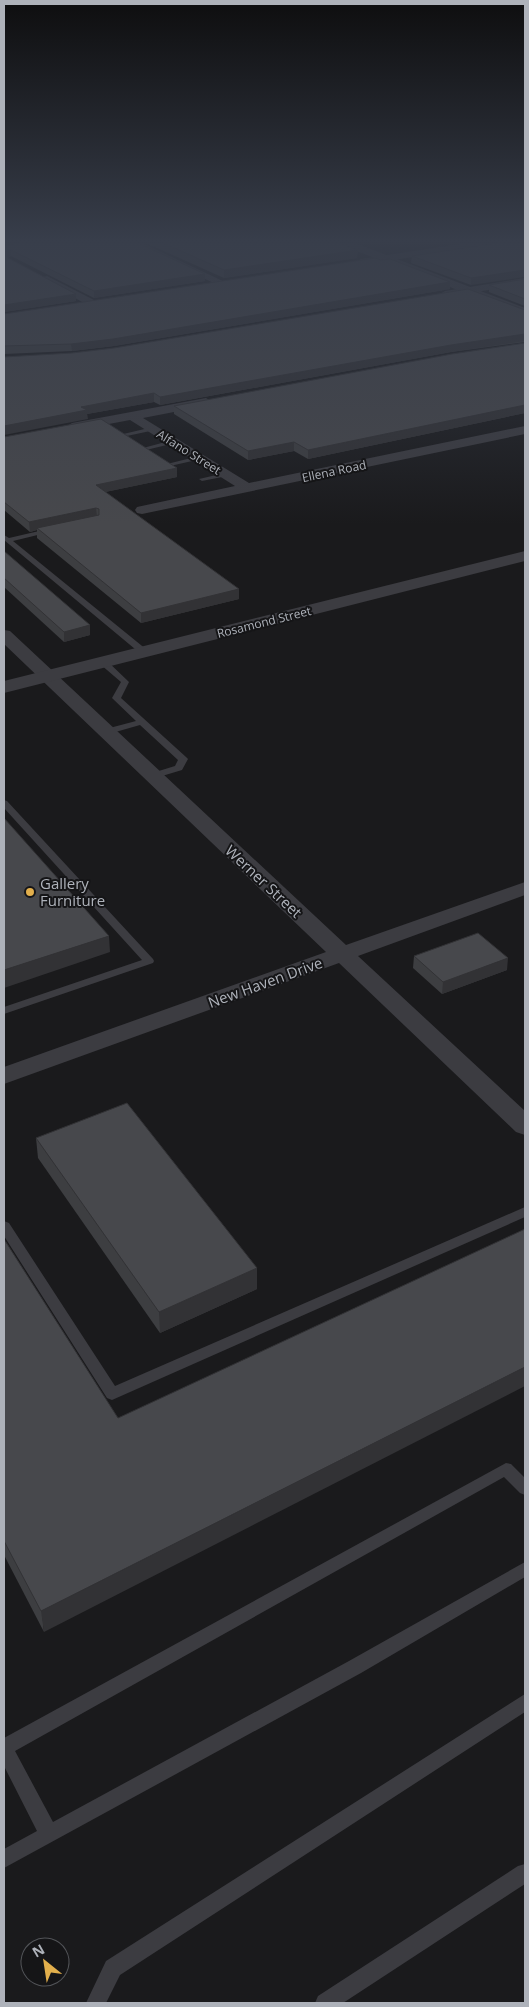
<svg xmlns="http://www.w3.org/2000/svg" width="529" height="2007" viewBox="0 0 529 2007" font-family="'Open Sans',sans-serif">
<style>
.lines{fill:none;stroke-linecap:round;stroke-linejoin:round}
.service{fill:#3c3c41;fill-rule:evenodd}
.minor{fill:#3c3c41;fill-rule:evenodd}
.tertiary{fill:#3c3c41;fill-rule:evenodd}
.wall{fill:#3d3e41}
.shaded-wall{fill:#323235}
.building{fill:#47484c;stroke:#323235}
.poi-dot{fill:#e2af4c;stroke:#151517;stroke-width:2}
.labels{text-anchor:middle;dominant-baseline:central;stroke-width:4;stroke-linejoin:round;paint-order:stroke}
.far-street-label{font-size:12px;fill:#aeb2ba;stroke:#151517}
.street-label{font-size:15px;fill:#aeb2ba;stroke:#151517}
.poi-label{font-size:15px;fill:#aeb2ba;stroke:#151517;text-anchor:start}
</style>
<rect width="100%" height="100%" fill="#1a1a1c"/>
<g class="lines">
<!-- service -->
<g class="service">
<path d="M 153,427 L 155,428 L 155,430 L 122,437 L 119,435 Z"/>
<path d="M 173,440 L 175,441 L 175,443 L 146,450 L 143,448 Z"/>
<path d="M 199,456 L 202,458 L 201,459 L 170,466 L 167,464 Z"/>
<path d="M 225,473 L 228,475 L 227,476 L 202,481 L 199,479 Z"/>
<path d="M 52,528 L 56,530 L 54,531 L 13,541 L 147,650 L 147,654 L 141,654 L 4,540 L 4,535 L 9,538 Z"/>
<path d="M 100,660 L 106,660 L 129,682 L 121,698 L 186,757 L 188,759 L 182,770 L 152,779 L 149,778 L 149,774 L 175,766 L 178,760 L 140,725 L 105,735 L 102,734 L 102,730 L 136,721 L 112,698 L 121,682 L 100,664 Z"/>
<path d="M 4,800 L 7,801 L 153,959 L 154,961 L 153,963 L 4,1014 L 4,1007 L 142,960 L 4,808 Z"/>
<path d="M 525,1207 L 525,1217 L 112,1400 L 107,1398 L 4,1236 L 4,1221 L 9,1223 L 115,1386 Z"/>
<path d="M 506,1463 L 511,1464 L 525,1478 L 525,1495 L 520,1493 L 504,1477 L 15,1751 L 53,1822 L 349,1661 L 525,1562 L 525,1577 L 361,1673 L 4,1868 L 4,1849 L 37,1831 L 4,1766 L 4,1738 Z"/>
<path d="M 525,1694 L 525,1712 L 120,1975 L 106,2003 L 86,2003 L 106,1961 Z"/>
<path d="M 525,1864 L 525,1884 L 343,2003 L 315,2003 L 318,1996 L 518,1866 Z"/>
</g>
<!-- minor -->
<g class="minor">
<path d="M 129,243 L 142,243 L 227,283 L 222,286 L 218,285 Z"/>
<path d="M 467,243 L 490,243 L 485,246 L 361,265 L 356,262 L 361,259 Z"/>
<path d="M 47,276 L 96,301 L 97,303 L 92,306 L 88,305 L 43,281 L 43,277 Z"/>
<path d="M 525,278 L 525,284 L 445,297 L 440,294 L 445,291 Z"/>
<path d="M 206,398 L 212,402 L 210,405 L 143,418 L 249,483 L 525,426 L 525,434 L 142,514 L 137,513 L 135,510 L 137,507 L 235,486 L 130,420 L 72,431 L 66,427 L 72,423 Z"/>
<path d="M 4,630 L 10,631 L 346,945 L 525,882 L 525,895 L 358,956 L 525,1111 L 525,1135 L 516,1132 L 339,963 L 4,1084 L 4,1067 L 326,952 L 4,644 Z"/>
</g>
<!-- tertiary -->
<g class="tertiary">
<path d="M 339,243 L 355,243 L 525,308 L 525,316 L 341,245 Z"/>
<path d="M 525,551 L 525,561 L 4,693 L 4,681 Z"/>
</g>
</g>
<!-- wall -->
<g class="wall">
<path d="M 146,243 L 339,243 L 357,258 L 224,278 Z"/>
<path d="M 497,243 L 471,285 L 411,263 L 412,256 Z"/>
<path d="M 4,245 L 205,274 L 205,281 L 94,298 L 11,256 L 8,258 L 76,301 L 4,312 Z"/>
<path d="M 525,279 L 525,306 L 489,292 L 489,285 Z"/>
<path d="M 450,289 L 114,346 L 72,351 L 4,354 L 4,355 L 4,314 Z"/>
<path d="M 525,310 L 525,342 L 451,352 L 160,405 L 154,402 L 87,414 L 88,419 L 72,353 Z"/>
<path d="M 525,343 L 525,413 L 308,459 L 294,451 L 248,460 L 174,414 L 174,406 Z"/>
<path d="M 4,437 L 177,468 L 177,477 L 105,492 L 239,599 L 141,623 L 37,538 L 37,530 L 30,532 L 4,510 L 4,511 Z"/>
<path d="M 4,551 L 90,635 L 64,642 L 4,587 Z"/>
<path d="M 414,956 L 507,970 L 442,994 L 413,968 Z"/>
<path d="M 36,1138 L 257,1268 L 257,1289 L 160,1333 L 38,1158 Z"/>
<path d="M 4,1239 L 44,1632 L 4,1555 Z"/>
</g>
<!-- shaded-wall -->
<g class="shaded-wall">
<path d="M 11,250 L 11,256 L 7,258 L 7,251 Z"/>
<path d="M 358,250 L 357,258 L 224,278 L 224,270 Z"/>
<path d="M 525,270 L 525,277 L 471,285 L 471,278 Z"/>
<path d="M 205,274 L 205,281 L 94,298 L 94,291 Z"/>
<path d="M 450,282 L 450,289 L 114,346 L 72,351 L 71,344 Z"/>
<path d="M 76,294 L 76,301 L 4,312 L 4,305 Z"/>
<path d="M 525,334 L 525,341 L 451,352 L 160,405 L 160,397 L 451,345 Z"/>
<path d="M 154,393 L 154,402 L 87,414 L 88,419 L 4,435 L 4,426 L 81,407 Z"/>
<path d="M 525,405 L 525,413 L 308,459 L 308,450 Z"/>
<path d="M 294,442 L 294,451 L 248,460 L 248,451 Z"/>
<path d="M 177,468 L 177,477 L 96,494 L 96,485 Z"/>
<path d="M 96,508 L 97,517 L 37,528 L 37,530 L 30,532 L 29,522 Z"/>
<path d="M 239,589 L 239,599 L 141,623 L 141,613 Z"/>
<path d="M 90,625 L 90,635 L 64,642 L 64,632 Z"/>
<path d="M 109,936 L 110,952 L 4,988 L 4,970 Z"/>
<path d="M 508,958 L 507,970 L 442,994 L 443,982 Z"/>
<path d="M 257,1268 L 257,1289 L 160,1333 L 159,1312 Z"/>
<path d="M 525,1367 L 525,1386 L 44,1632 L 41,1611 Z"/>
</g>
<!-- building -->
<g class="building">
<path d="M 22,243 L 138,243 L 205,274 L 94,291 L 11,250 L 7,251 L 8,258 L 76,294 L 4,305 L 4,245 Z"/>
<path d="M 163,243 L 339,243 L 358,250 L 224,270 Z"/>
<path d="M 497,243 L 525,243 L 525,270 L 471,278 L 412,256 Z"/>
<path d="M 375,258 L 381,260 L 390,259 L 450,282 L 113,339 L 71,344 L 4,346 L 4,314 Z"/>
<path d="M 525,279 L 525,299 L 489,285 Z"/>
<path d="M 468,289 L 525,310 L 525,334 L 451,345 L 160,397 L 154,393 L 81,407 L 87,410 L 4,426 L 4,357 L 72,353 L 114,348 Z"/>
<path d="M 525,343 L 525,405 L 308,450 L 294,442 L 248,451 L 174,406 L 452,354 Z"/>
<path d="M 101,419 L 177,468 L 96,485 L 239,589 L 141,613 L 37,528 L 99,515 L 99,509 L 96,508 L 29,522 L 4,502 L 4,437 Z"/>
<path d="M 4,551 L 90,625 L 64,632 L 4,578 Z"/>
<path d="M 4,818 L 109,936 L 4,970 Z"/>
<path d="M 478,933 L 508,958 L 443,982 L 414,956 Z"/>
<path d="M 127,1103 L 257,1268 L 159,1312 L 36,1138 Z"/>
<path d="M 525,1229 L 525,1367 L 41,1611 L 4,1541 L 4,1239 L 118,1418 Z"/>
</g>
<!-- sky -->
<linearGradient id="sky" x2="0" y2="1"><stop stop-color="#0e0e0f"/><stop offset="0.46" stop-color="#383e4b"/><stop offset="1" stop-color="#383e4b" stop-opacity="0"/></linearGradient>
<rect width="529" height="524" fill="url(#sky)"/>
<!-- markers -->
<circle class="poi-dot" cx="30" cy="892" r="5"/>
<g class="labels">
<!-- far-street labels -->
<g class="far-street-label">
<text transform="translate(189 452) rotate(32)">Alfano Street</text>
<text transform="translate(334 471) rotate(-12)">Ellena Road</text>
<text transform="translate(264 622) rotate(-14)">Rosamond Street</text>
</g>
<!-- street labels -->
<g class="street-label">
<text transform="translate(264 881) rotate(43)">Werner Street</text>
<text transform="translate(265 982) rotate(-20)">New Haven Drive</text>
</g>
<!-- poi labels -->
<g class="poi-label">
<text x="40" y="883">Gallery<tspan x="40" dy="17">Furniture</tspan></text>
</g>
</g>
<!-- border -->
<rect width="529" height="2007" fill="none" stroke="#aeb2ba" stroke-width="10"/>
<!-- north arrow -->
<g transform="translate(45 1962) rotate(330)"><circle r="24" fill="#151517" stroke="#525458"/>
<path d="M0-4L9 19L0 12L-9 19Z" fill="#e2af4c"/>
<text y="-8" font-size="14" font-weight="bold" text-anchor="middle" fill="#aeb2ba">N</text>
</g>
</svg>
